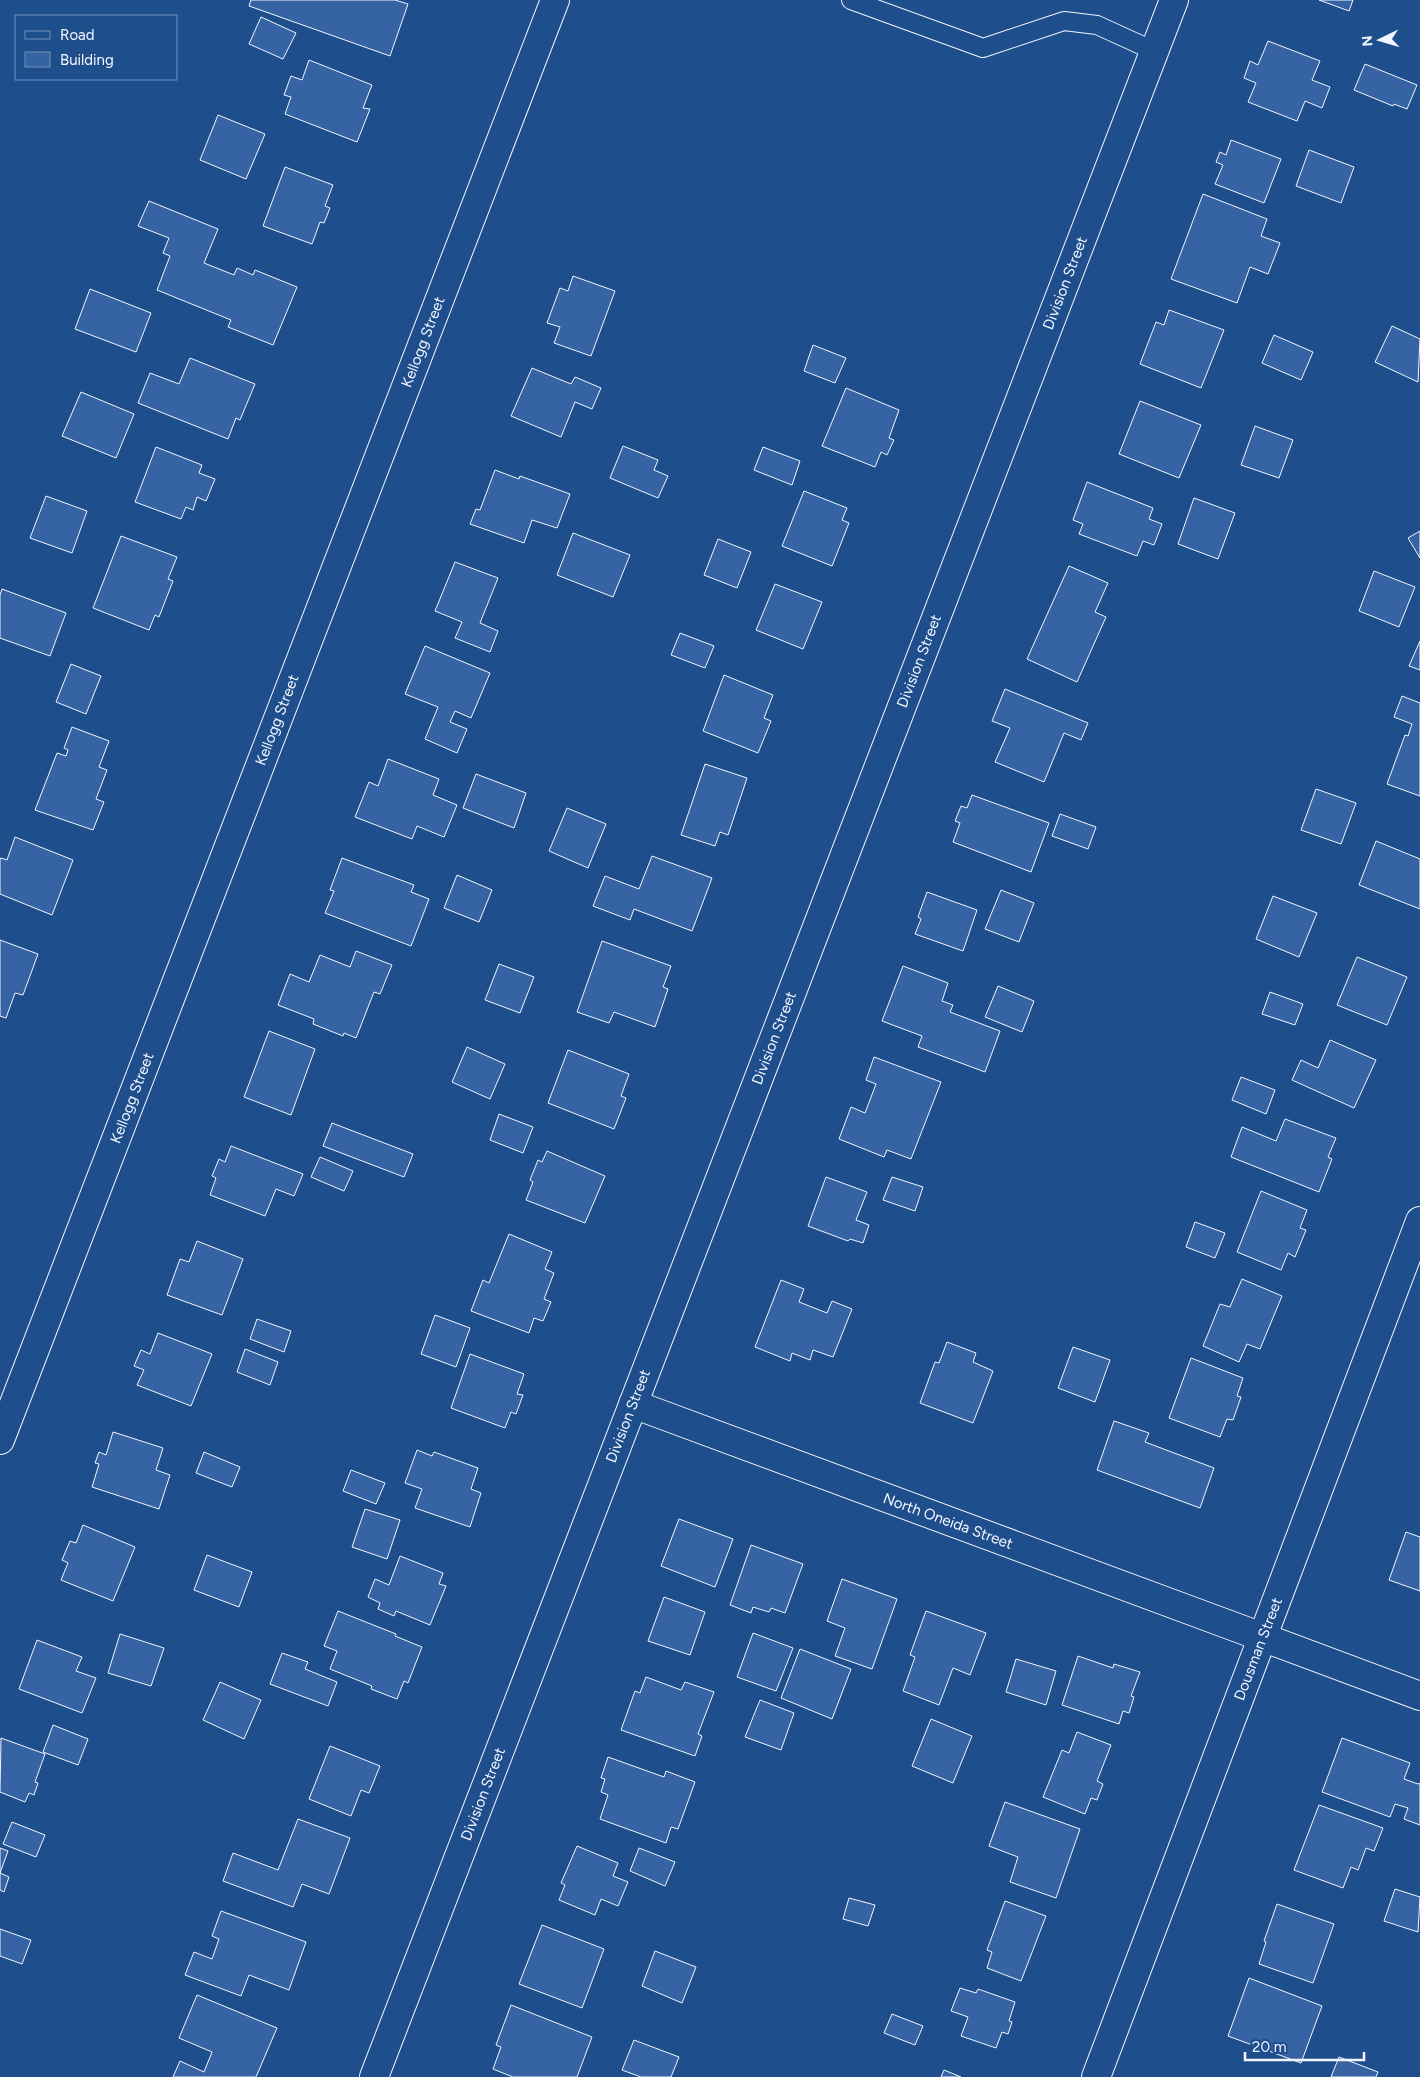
<svg xmlns="http://www.w3.org/2000/svg" width="1420" height="2077" viewBox="0 0 1420 2077" font-family="Figtree,sans-serif">
<style>
.building{fill:#3563a3;stroke:#f2f6ff}
.lines{fill:none;stroke-linecap:round;stroke-linejoin:round}
.lane-casing{stroke:#f2f6ff;stroke-width:20}
.street-casing{stroke:#f2f6ff;stroke-width:30}
.secondary-casing{stroke:#f2f6ff;stroke-width:30}
.lane{stroke:#1f4e8c;stroke-width:18}
.street{stroke:#1f4e8c;stroke-width:28}
.secondary{stroke:#1f4e8c;stroke-width:28}
.labels{text-anchor:middle;dominant-baseline:central;stroke-width:4;stroke-linejoin:round;paint-order:stroke}
.street-label{font-size:15px;fill:#f2f6ff;stroke:#1f4e8c}
</style>
<rect width="100%" height="100%" fill="#1f4e8c"/>
<!-- building -->
<g class="building">
<path d="M 251,0 L 395,0 L 408,4 L 390,56 L 249,6 Z"/>
<path d="M 1319,0 L 1353,0 L 1349,11 Z"/>
<path d="M 261,17 L 296,33 L 283,59 L 249,44 Z"/>
<path d="M 1268,41 L 1320,61 L 1312,80 L 1330,87 L 1322,108 L 1305,101 L 1297,121 L 1248,102 L 1256,83 L 1244,78 L 1250,61 L 1258,65 Z"/>
<path d="M 309,60 L 372,85 L 363,108 L 370,109 L 357,142 L 285,114 L 291,97 L 284,95 L 291,76 L 302,80 Z"/>
<path d="M 1365,64 L 1417,85 L 1407,109 L 1394,104 L 1393,106 L 1354,90 Z"/>
<path d="M 218,115 L 265,134 L 246,179 L 200,160 Z"/>
<path d="M 1231,140 L 1281,159 L 1264,203 L 1215,184 L 1223,165 L 1216,162 L 1220,152 L 1226,155 Z"/>
<path d="M 1309,150 L 1354,167 L 1341,203 L 1296,186 Z"/>
<path d="M 285,167 L 333,185 L 325,206 L 330,208 L 324,223 L 320,222 L 312,244 L 263,226 Z"/>
<path d="M 1203,194 L 1267,219 L 1261,236 L 1280,243 L 1268,274 L 1250,267 L 1237,303 L 1171,279 Z"/>
<path d="M 149,201 L 218,229 L 204,263 L 234,275 L 237,268 L 253,275 L 255,270 L 297,287 L 273,345 L 228,327 L 231,320 L 157,290 L 170,256 L 163,253 L 169,238 L 138,226 Z"/>
<path d="M 573,276 L 615,291 L 591,356 L 554,343 L 560,327 L 547,323 L 560,288 L 568,291 Z"/>
<path d="M 90,289 L 151,313 L 136,352 L 75,329 Z"/>
<path d="M 1169,310 L 1224,330 L 1201,388 L 1140,364 L 1156,322 L 1164,325 Z"/>
<path d="M 1392,326 L 1420,339 L 1418,382 L 1375,362 Z"/>
<path d="M 1274,335 L 1313,352 L 1301,380 L 1262,363 Z"/>
<path d="M 813,345 L 846,358 L 835,383 L 804,371 Z"/>
<path d="M 190,358 L 255,384 L 240,420 L 236,418 L 228,439 L 138,403 L 150,373 L 179,384 Z"/>
<path d="M 532,368 L 571,384 L 575,377 L 601,388 L 592,409 L 575,402 L 561,437 L 511,416 Z"/>
<path d="M 846,388 L 899,410 L 889,438 L 894,440 L 887,455 L 881,452 L 875,467 L 822,446 Z"/>
<path d="M 81,392 L 134,414 L 116,458 L 62,436 Z"/>
<path d="M 1140,401 L 1201,425 L 1179,478 L 1119,454 Z"/>
<path d="M 1255,426 L 1293,440 L 1279,478 L 1241,465 Z"/>
<path d="M 623,446 L 658,460 L 654,470 L 668,476 L 658,498 L 610,478 Z"/>
<path d="M 156,447 L 202,465 L 199,473 L 215,479 L 206,501 L 197,497 L 193,510 L 186,507 L 181,519 L 135,502 Z"/>
<path d="M 763,447 L 800,461 L 792,485 L 754,470 Z"/>
<path d="M 495,470 L 519,479 L 520,476 L 570,494 L 557,528 L 532,520 L 524,543 L 470,524 L 476,509 L 480,510 Z"/>
<path d="M 1087,482 L 1153,508 L 1149,519 L 1162,524 L 1154,545 L 1143,541 L 1137,556 L 1079,534 L 1083,524 L 1073,520 Z"/>
<path d="M 804,491 L 847,508 L 842,520 L 849,523 L 832,566 L 782,546 Z"/>
<path d="M 46,496 L 87,511 L 72,553 L 30,538 Z"/>
<path d="M 1194,498 L 1235,513 L 1218,559 L 1178,544 Z"/>
<path d="M 1420,531 L 1420,558 L 1408,538 Z"/>
<path d="M 573,533 L 630,555 L 613,597 L 557,575 Z"/>
<path d="M 121,536 L 177,557 L 168,579 L 173,581 L 159,617 L 155,615 L 149,630 L 93,608 Z"/>
<path d="M 718,539 L 751,552 L 737,588 L 704,575 Z"/>
<path d="M 455,562 L 498,578 L 480,623 L 498,631 L 490,652 L 455,638 L 462,622 L 435,611 Z"/>
<path d="M 1069,566 L 1108,583 L 1095,612 L 1106,617 L 1077,682 L 1027,659 Z"/>
<path d="M 1374,571 L 1415,587 L 1399,627 L 1359,611 Z"/>
<path d="M 775,584 L 822,602 L 803,649 L 756,630 Z"/>
<path d="M 2,589 L 66,613 L 50,656 L 0,638 L 0,595 Z"/>
<path d="M 680,633 L 714,646 L 705,668 L 671,655 Z"/>
<path d="M 1420,641 L 1420,670 L 1409,666 Z"/>
<path d="M 425,646 L 490,673 L 471,718 L 455,711 L 450,722 L 467,729 L 457,753 L 425,739 L 438,707 L 405,694 Z"/>
<path d="M 71,664 L 101,676 L 86,714 L 56,702 Z"/>
<path d="M 724,675 L 773,695 L 764,718 L 771,721 L 758,753 L 703,731 Z"/>
<path d="M 1005,689 L 1088,723 L 1081,740 L 1064,733 L 1044,782 L 995,762 L 1010,728 L 992,721 Z"/>
<path d="M 1402,696 L 1420,703 L 1420,796 L 1387,784 L 1405,735 L 1408,736 L 1412,724 L 1394,717 Z"/>
<path d="M 72,727 L 109,741 L 99,767 L 107,770 L 96,799 L 104,802 L 93,830 L 35,810 L 57,753 L 66,756 L 68,750 L 64,748 Z"/>
<path d="M 388,759 L 439,779 L 433,795 L 457,805 L 444,837 L 417,826 L 412,839 L 355,817 L 369,782 L 378,786 Z"/>
<path d="M 705,764 L 747,778 L 728,835 L 720,832 L 715,846 L 681,835 Z"/>
<path d="M 476,774 L 526,793 L 514,828 L 463,808 Z"/>
<path d="M 1316,789 L 1356,803 L 1341,844 L 1301,830 Z"/>
<path d="M 972,795 L 1049,823 L 1031,872 L 953,842 L 960,823 L 955,821 L 961,806 L 967,808 Z"/>
<path d="M 567,808 L 606,824 L 588,868 L 549,851 Z"/>
<path d="M 1060,814 L 1096,827 L 1088,849 L 1052,836 Z"/>
<path d="M 15,837 L 73,860 L 52,915 L 0,894 L 0,859 L 1,858 L 7,860 Z"/>
<path d="M 1376,841 L 1420,859 L 1420,909 L 1359,885 Z"/>
<path d="M 652,856 L 712,878 L 692,931 L 634,909 L 630,920 L 593,906 L 605,876 L 639,889 Z"/>
<path d="M 342,858 L 414,885 L 411,892 L 429,899 L 411,946 L 325,913 L 334,891 L 330,890 Z"/>
<path d="M 457,875 L 492,890 L 479,922 L 444,908 Z"/>
<path d="M 1001,890 L 1034,903 L 1019,942 L 985,929 Z"/>
<path d="M 927,892 L 977,910 L 963,951 L 915,934 L 921,919 L 918,917 Z"/>
<path d="M 1273,896 L 1317,913 L 1299,957 L 1256,939 Z"/>
<path d="M 0,940 L 38,954 L 23,995 L 15,993 L 6,1018 L 0,1016 Z"/>
<path d="M 602,941 L 671,966 L 663,987 L 668,989 L 655,1027 L 614,1012 L 609,1023 L 577,1012 Z"/>
<path d="M 356,951 L 392,965 L 380,994 L 374,992 L 356,1038 L 344,1033 L 343,1036 L 313,1024 L 314,1019 L 278,1005 L 290,974 L 309,982 L 320,955 L 350,967 Z"/>
<path d="M 1357,957 L 1407,977 L 1387,1025 L 1337,1005 Z"/>
<path d="M 499,964 L 534,977 L 520,1013 L 485,1000 Z"/>
<path d="M 903,966 L 948,983 L 942,1001 L 953,1005 L 950,1012 L 1000,1031 L 985,1072 L 918,1047 L 922,1036 L 882,1021 Z"/>
<path d="M 998,986 L 1034,1001 L 1022,1032 L 985,1017 Z"/>
<path d="M 1270,992 L 1303,1004 L 1295,1025 L 1262,1014 Z"/>
<path d="M 269,1031 L 315,1049 L 291,1115 L 244,1097 Z"/>
<path d="M 1330,1040 L 1376,1060 L 1354,1108 L 1292,1080 L 1301,1060 L 1318,1068 Z"/>
<path d="M 467,1047 L 505,1064 L 490,1099 L 452,1082 Z"/>
<path d="M 568,1050 L 629,1074 L 621,1096 L 626,1098 L 614,1129 L 548,1103 Z"/>
<path d="M 874,1057 L 941,1082 L 911,1159 L 887,1150 L 884,1157 L 839,1139 L 851,1107 L 865,1113 L 876,1084 L 866,1080 Z"/>
<path d="M 1241,1077 L 1275,1090 L 1266,1114 L 1232,1100 Z"/>
<path d="M 499,1114 L 533,1127 L 523,1153 L 490,1140 Z"/>
<path d="M 1285,1119 L 1336,1138 L 1328,1157 L 1332,1159 L 1319,1192 L 1231,1157 L 1242,1127 L 1276,1141 Z"/>
<path d="M 332,1123 L 413,1154 L 404,1177 L 323,1146 Z"/>
<path d="M 231,1146 L 303,1174 L 294,1196 L 276,1189 L 265,1216 L 210,1195 L 216,1178 L 212,1176 L 219,1159 L 225,1162 Z"/>
<path d="M 547,1151 L 605,1176 L 585,1223 L 526,1200 L 533,1182 L 530,1180 L 538,1160 L 542,1162 Z"/>
<path d="M 320,1157 L 353,1171 L 344,1191 L 311,1177 Z"/>
<path d="M 826,1177 L 867,1192 L 856,1220 L 869,1225 L 863,1243 L 850,1239 L 848,1241 L 808,1226 Z"/>
<path d="M 892,1177 L 923,1187 L 915,1211 L 883,1200 Z"/>
<path d="M 1261,1191 L 1307,1210 L 1300,1228 L 1306,1230 L 1295,1257 L 1288,1253 L 1281,1270 L 1237,1252 Z"/>
<path d="M 1195,1222 L 1225,1233 L 1215,1258 L 1186,1247 Z"/>
<path d="M 509,1234 L 552,1252 L 545,1269 L 554,1273 L 544,1299 L 551,1302 L 543,1321 L 534,1318 L 529,1333 L 471,1311 L 483,1280 L 489,1283 Z"/>
<path d="M 197,1241 L 243,1259 L 222,1315 L 167,1295 L 180,1259 L 189,1262 Z"/>
<path d="M 1242,1279 L 1282,1296 L 1260,1349 L 1247,1344 L 1239,1362 L 1203,1346 L 1220,1304 L 1230,1307 Z"/>
<path d="M 781,1280 L 804,1289 L 799,1302 L 827,1313 L 832,1301 L 852,1309 L 833,1357 L 813,1350 L 810,1360 L 792,1353 L 790,1361 L 755,1347 Z"/>
<path d="M 435,1315 L 470,1328 L 456,1367 L 421,1354 Z"/>
<path d="M 257,1319 L 291,1331 L 284,1352 L 250,1339 Z"/>
<path d="M 158,1333 L 212,1354 L 191,1406 L 137,1385 L 144,1370 L 134,1366 L 141,1350 L 150,1354 Z"/>
<path d="M 947,1342 L 976,1353 L 973,1362 L 993,1371 L 973,1423 L 920,1403 L 935,1362 L 939,1363 Z"/>
<path d="M 1073,1347 L 1110,1360 L 1095,1402 L 1058,1388 Z"/>
<path d="M 245,1349 L 278,1362 L 270,1385 L 237,1372 Z"/>
<path d="M 470,1354 L 524,1374 L 517,1394 L 523,1395 L 516,1414 L 511,1412 L 505,1428 L 451,1408 Z"/>
<path d="M 1191,1358 L 1243,1378 L 1237,1396 L 1241,1397 L 1233,1420 L 1227,1419 L 1220,1437 L 1169,1418 Z"/>
<path d="M 1114,1421 L 1149,1433 L 1145,1442 L 1214,1468 L 1200,1508 L 1097,1470 Z"/>
<path d="M 113,1432 L 163,1448 L 156,1470 L 170,1475 L 159,1509 L 92,1487 L 99,1464 L 95,1463 L 99,1452 L 106,1455 Z"/>
<path d="M 417,1450 L 432,1456 L 434,1452 L 478,1468 L 471,1489 L 481,1493 L 470,1527 L 415,1508 L 422,1489 L 405,1483 Z"/>
<path d="M 204,1452 L 240,1467 L 232,1487 L 196,1473 Z"/>
<path d="M 351,1470 L 385,1483 L 376,1504 L 343,1491 Z"/>
<path d="M 365,1509 L 400,1520 L 387,1559 L 352,1547 Z"/>
<path d="M 679,1519 L 733,1539 L 715,1587 L 661,1566 Z"/>
<path d="M 83,1525 L 135,1547 L 113,1601 L 61,1580 L 68,1563 L 62,1560 L 70,1541 L 76,1543 Z"/>
<path d="M 1406,1532 L 1420,1537 L 1420,1591 L 1389,1580 Z"/>
<path d="M 751,1545 L 803,1564 L 785,1613 L 771,1608 L 769,1612 L 753,1607 L 751,1613 L 730,1605 Z"/>
<path d="M 207,1555 L 252,1572 L 239,1607 L 194,1590 Z"/>
<path d="M 400,1556 L 443,1573 L 439,1584 L 446,1586 L 430,1625 L 396,1611 L 394,1616 L 378,1609 L 380,1603 L 368,1597 L 375,1579 L 389,1585 Z"/>
<path d="M 842,1579 L 897,1599 L 872,1669 L 835,1656 L 845,1628 L 827,1621 Z"/>
<path d="M 664,1597 L 705,1612 L 690,1655 L 648,1641 Z"/>
<path d="M 338,1611 L 396,1634 L 395,1636 L 422,1647 L 408,1683 L 404,1681 L 397,1699 L 371,1689 L 372,1686 L 330,1669 L 337,1651 L 324,1646 Z"/>
<path d="M 926,1611 L 986,1633 L 970,1675 L 953,1668 L 939,1705 L 903,1691 L 915,1657 L 910,1655 Z"/>
<path d="M 753,1633 L 793,1648 L 776,1691 L 737,1677 Z"/>
<path d="M 120,1634 L 164,1648 L 151,1686 L 108,1673 Z"/>
<path d="M 37,1640 L 82,1657 L 76,1671 L 96,1678 L 82,1713 L 19,1689 Z"/>
<path d="M 800,1649 L 851,1669 L 832,1719 L 781,1698 Z"/>
<path d="M 282,1653 L 308,1662 L 305,1669 L 337,1682 L 328,1706 L 270,1684 Z"/>
<path d="M 1078,1656 L 1113,1668 L 1114,1664 L 1140,1672 L 1131,1696 L 1134,1697 L 1129,1713 L 1123,1711 L 1119,1724 L 1062,1705 Z"/>
<path d="M 1016,1659 L 1056,1671 L 1046,1705 L 1006,1692 Z"/>
<path d="M 646,1677 L 681,1690 L 685,1682 L 714,1692 L 698,1734 L 702,1736 L 695,1756 L 621,1730 L 635,1691 L 640,1693 Z"/>
<path d="M 220,1682 L 261,1700 L 244,1739 L 203,1720 Z"/>
<path d="M 760,1700 L 794,1713 L 781,1750 L 745,1737 Z"/>
<path d="M 931,1719 L 972,1736 L 953,1783 L 912,1766 Z"/>
<path d="M 53,1725 L 88,1739 L 78,1765 L 43,1752 Z"/>
<path d="M 1077,1732 L 1111,1745 L 1097,1781 L 1103,1784 L 1097,1800 L 1091,1798 L 1085,1814 L 1043,1797 L 1062,1750 L 1069,1753 Z"/>
<path d="M 1,1738 L 45,1754 L 35,1782 L 38,1783 L 34,1795 L 29,1793 L 25,1802 L 0,1792 Z"/>
<path d="M 1342,1738 L 1410,1763 L 1404,1779 L 1418,1784 L 1420,1783 L 1420,1825 L 1404,1819 L 1408,1808 L 1395,1804 L 1390,1817 L 1322,1792 Z"/>
<path d="M 330,1746 L 380,1766 L 369,1793 L 361,1790 L 351,1816 L 309,1799 Z"/>
<path d="M 608,1757 L 664,1777 L 666,1771 L 695,1782 L 678,1829 L 671,1827 L 666,1843 L 600,1819 L 608,1795 L 601,1792 L 605,1779 L 601,1778 Z"/>
<path d="M 1005,1802 L 1080,1829 L 1056,1898 L 1010,1882 L 1018,1857 L 989,1846 Z"/>
<path d="M 1319,1805 L 1383,1828 L 1374,1851 L 1366,1848 L 1358,1870 L 1351,1867 L 1343,1888 L 1294,1870 Z"/>
<path d="M 298,1819 L 350,1838 L 329,1894 L 302,1884 L 293,1907 L 223,1881 L 233,1853 L 278,1870 Z"/>
<path d="M 12,1822 L 45,1835 L 36,1857 L 3,1844 Z"/>
<path d="M 577,1846 L 618,1863 L 613,1876 L 628,1882 L 618,1906 L 601,1899 L 595,1915 L 559,1900 L 565,1885 L 561,1883 Z"/>
<path d="M 0,1848 L 8,1851 L 0,1873 Z"/>
<path d="M 639,1848 L 675,1862 L 665,1886 L 630,1871 Z"/>
<path d="M 0,1873 L 9,1877 L 4,1892 L 0,1890 Z"/>
<path d="M 1395,1889 L 1420,1897 L 1418,1932 L 1384,1921 Z"/>
<path d="M 849,1898 L 875,1905 L 868,1926 L 843,1919 Z"/>
<path d="M 1005,1901 L 1046,1916 L 1021,1981 L 987,1968 L 992,1952 L 987,1950 Z"/>
<path d="M 1277,1904 L 1334,1924 L 1313,1983 L 1259,1964 L 1266,1942 L 1264,1941 Z"/>
<path d="M 221,1911 L 306,1942 L 289,1990 L 249,1975 L 241,1996 L 185,1975 L 194,1952 L 212,1959 L 219,1939 L 212,1936 Z"/>
<path d="M 542,1925 L 604,1949 L 582,2008 L 519,1984 Z"/>
<path d="M 0,1929 L 31,1940 L 22,1964 L 0,1956 Z"/>
<path d="M 655,1951 L 696,1967 L 682,2003 L 642,1986 Z"/>
<path d="M 1249,1978 L 1322,2006 L 1301,2063 L 1228,2036 Z"/>
<path d="M 960,1988 L 976,1993 L 978,1989 L 1015,2002 L 1009,2021 L 1012,2022 L 1008,2034 L 1002,2032 L 996,2048 L 961,2036 L 968,2017 L 951,2011 Z"/>
<path d="M 197,1995 L 277,2028 L 256,2077 L 173,2077 L 180,2061 L 204,2072 L 212,2052 L 179,2038 Z"/>
<path d="M 511,2005 L 592,2037 L 577,2077 L 513,2077 L 493,2069 L 501,2047 L 496,2045 Z"/>
<path d="M 892,2014 L 923,2026 L 915,2045 L 884,2033 Z"/>
<path d="M 634,2040 L 679,2057 L 671,2077 L 641,2077 L 622,2070 Z"/>
<path d="M 1339,2057 L 1378,2072 L 1376,2077 L 1331,2077 Z"/>
<path d="M 944,2070 L 961,2077 L 941,2077 Z"/>
</g>
<g class="lines">
<defs>
<path id="lane" d="M 851,0 L 983,48 L 1064,21 L 1097,25 L 1154,51"/>
<g id="street">
<path d="M 633,1404 L 1262,1637"/>
<path d="M 0,1440 L 555,0"/>
<path d="M 374,2077 L 1174,0"/>
</g>
<g id="secondary">
<path d="M 1262,1637 L 1420,1696"/>
<path d="M 1096,2077 L 1420,1221"/>
</g>
</defs>
<!-- lane casing -->
<use href="#lane" class="lane-casing"/>
<!-- street casing -->
<use href="#street" class="street-casing"/>
<!-- secondary casing -->
<use href="#secondary" class="secondary-casing"/>
<!-- lane -->
<use href="#lane" class="lane"/>
<!-- street -->
<use href="#street" class="street"/>
<!-- secondary -->
<use href="#secondary" class="secondary"/>
</g>
<g class="labels">
<!-- street labels -->
<g class="street-label">
<text transform="translate(1065 283) rotate(-69)">Division Street</text>
<text transform="translate(423 342) rotate(-69)">Kellogg Street</text>
<text transform="translate(919 661) rotate(-69)">Division Street</text>
<text transform="translate(277 720) rotate(-69)">Kellogg Street</text>
<text transform="translate(774 1038) rotate(-69)">Division Street</text>
<text transform="translate(132 1098) rotate(-69)">Kellogg Street</text>
<text transform="translate(628 1416) rotate(-69)">Division Street</text>
<text transform="translate(948 1521) rotate(20)">North Oneida Street</text>
<text transform="translate(1258 1649) rotate(-69)">Dousman Street</text>
<text transform="translate(483 1794) rotate(-69)">Division Street</text>
</g>
</g>
<!-- legend -->
<rect x="15" y="15" width="162" height="65" fill="#1f4e8c" stroke="#7391ba"/>
<rect x="25" y="31" width="25" height="8" fill="#1f4e8c" stroke="#7391ba"/>
<text x="60" y="40" font-size="15" fill="#f2f6ff">Road</text>
<rect x="25" y="52" width="25" height="15" fill="#3563a3" stroke="#7391ba"/>
<text x="60" y="65" font-size="15" fill="#f2f6ff">Building</text>
<!-- north arrow -->
<g transform="translate(1380 40) rotate(265)" stroke="#1f4e8c" stroke-width="4" paint-order="stroke">
<path d="M0-4L9 19L0 12L-9 19Z" fill="#f2f6ff"/>
<text y="-8" font-size="14" font-weight="bold" text-anchor="middle" fill="#f2f6ff">N</text>
</g>
<!-- scale -->
<path d="M1245 2052v8h119v-8" fill="none" stroke="#f2f6ff" stroke-width="2.5"/>
<text x="1252" y="2052" font-size="15" fill="#f2f6ff" stroke="#1f4e8c" stroke-width="4" paint-order="stroke">20 m</text>
</svg>
